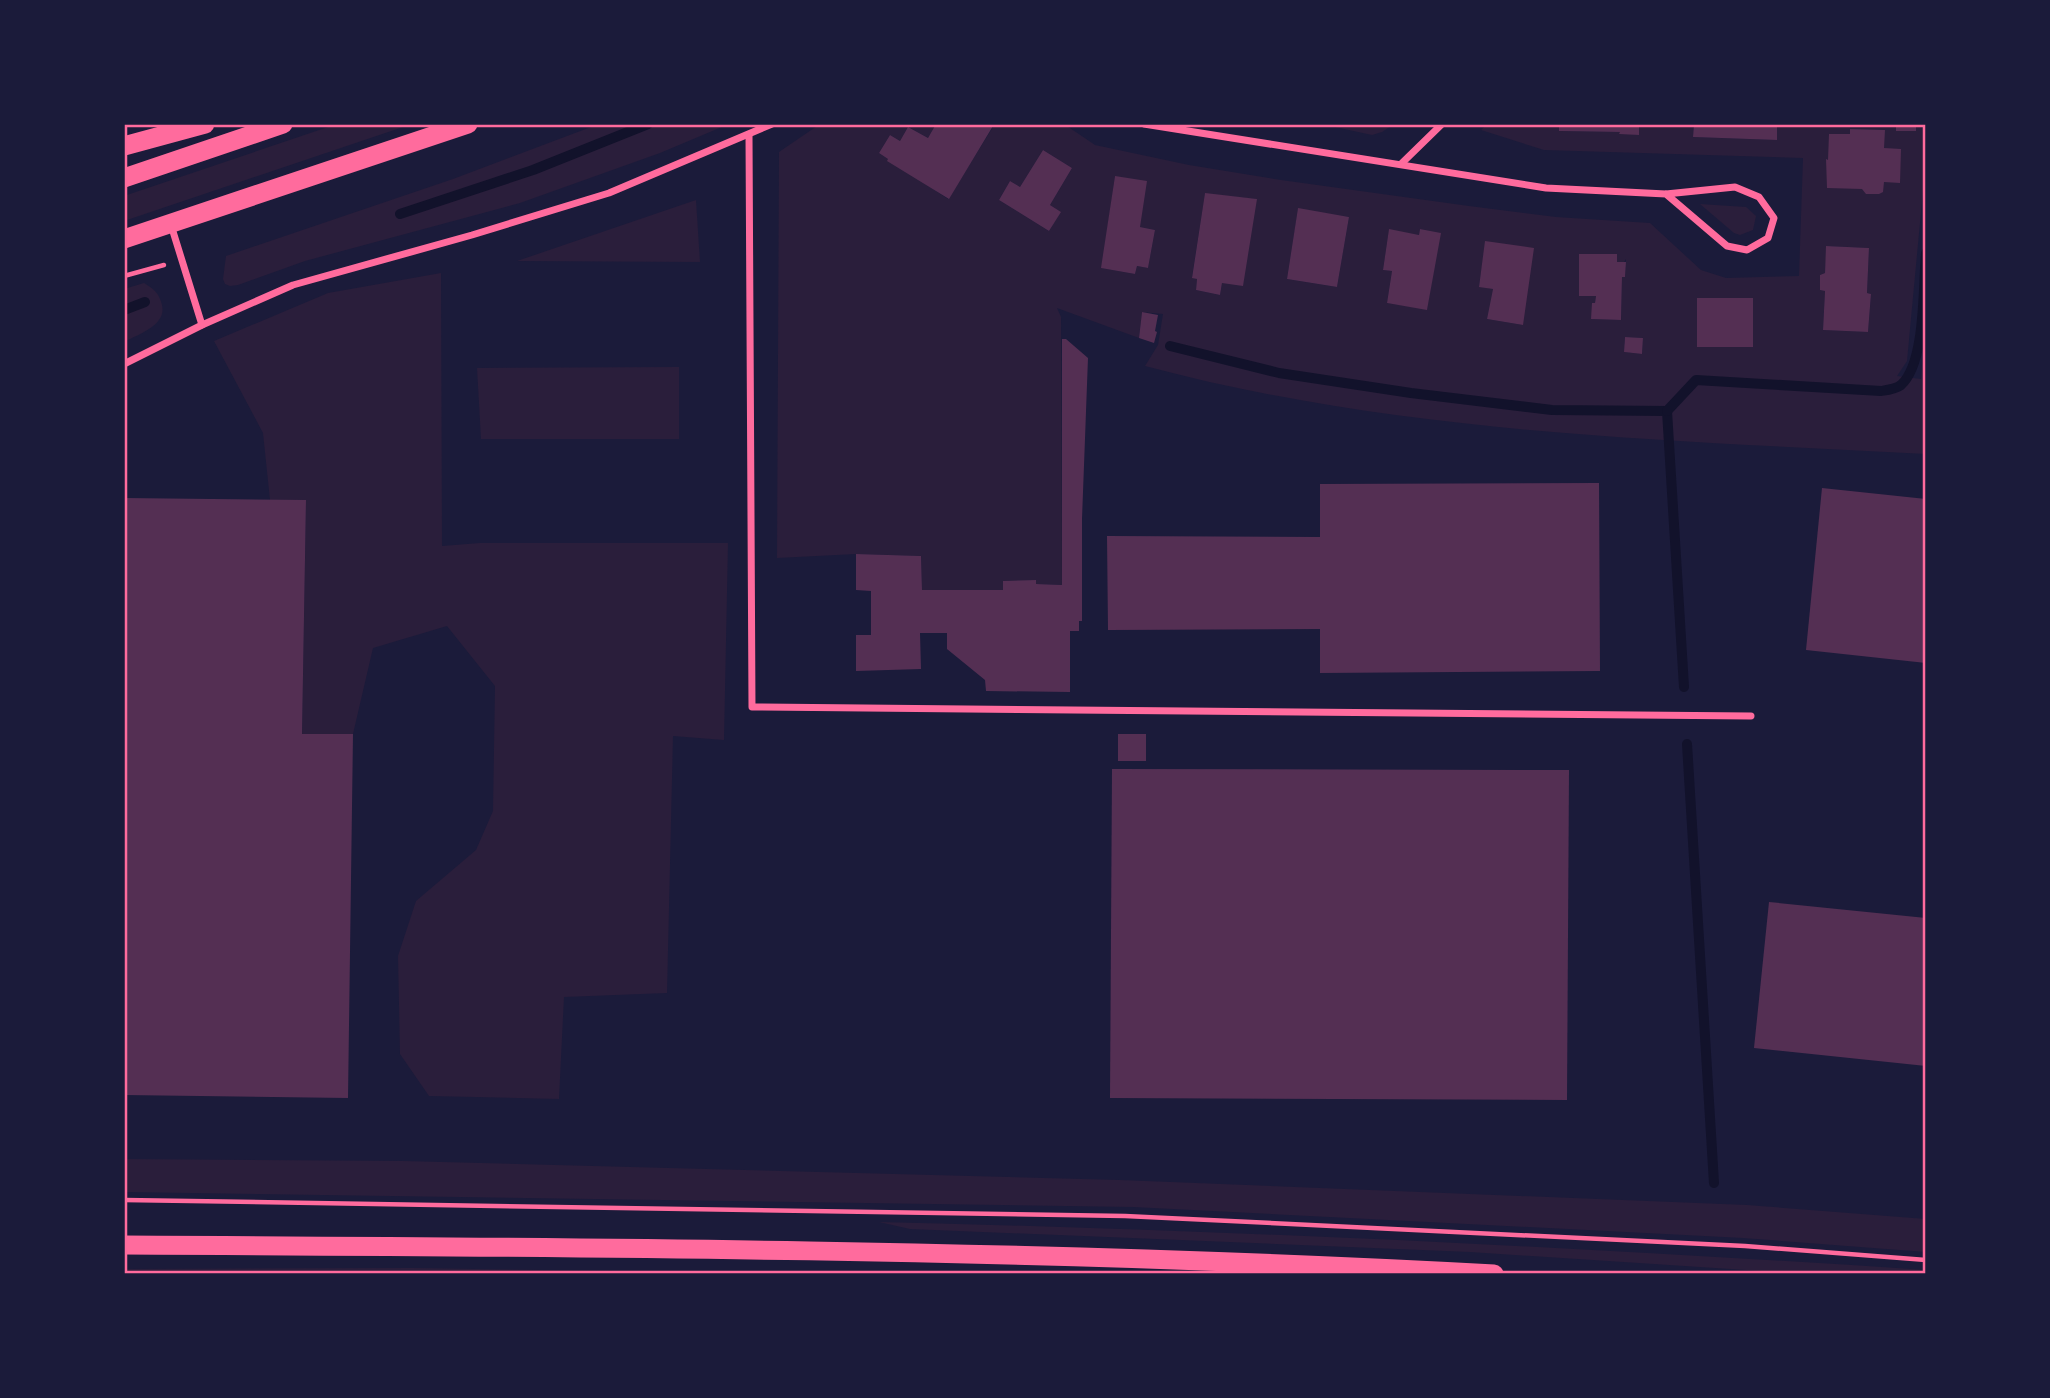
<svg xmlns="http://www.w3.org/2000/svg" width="2050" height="1398" viewBox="0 0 2050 1398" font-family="'Sofia Sans Condensed',sans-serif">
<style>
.green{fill:#2a1e3b;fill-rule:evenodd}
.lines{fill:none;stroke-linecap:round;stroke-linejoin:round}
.stream{stroke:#12122b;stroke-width:10}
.building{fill:#542f53}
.path{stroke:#ff6b9d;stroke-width:4.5}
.minor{stroke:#ff6b9d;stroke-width:7}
.trunk{stroke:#ff6b9d;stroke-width:19}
.neatline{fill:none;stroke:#ff6b9d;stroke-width:2.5}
</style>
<rect width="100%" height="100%" fill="#1b1b3a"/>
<!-- green -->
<g class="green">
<path d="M 337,124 L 412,124 L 124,221 L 124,196 Z"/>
<path d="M 599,124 L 729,124 L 660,153 L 520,203 L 305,261 L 238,285 L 230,286 L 225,284 L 223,279 L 226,256 L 453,179 Z"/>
<path d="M 820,124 L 936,124 L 928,138 L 908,127 L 900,141 L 890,135 L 879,153 L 948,199 L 993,127 L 990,124 L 1064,124 L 1095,145 L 1189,165 L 1281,180 L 1469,206 L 1556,217 L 1650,223 L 1701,270 L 1726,278 L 1799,276 L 1803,158 L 1544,150 L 1481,130 L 1487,124 L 1559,124 L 1559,131 L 1620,132 L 1638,135 L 1639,124 L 1694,124 L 1693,137 L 1777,140 L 1777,124 L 1896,124 L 1896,131 L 1915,131 L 1916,124 L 1926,124 L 1926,159 L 1907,361 L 1897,376 L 1921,379 L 1926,309 L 1926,454 C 1665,440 1399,434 1145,366 L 1158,345 L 1163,314 L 1142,312 L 1139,338 L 1057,308 L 1061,317 L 1062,585 L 1036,584 L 1035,580 L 1003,581 L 1003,590 L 922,590 L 921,556 L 856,554 L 777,558 L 779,152 ZM 1043,150 L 1072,168 L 1050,205 L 1060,212 L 1049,231 L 999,200 L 1010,181 L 1020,187 ZM 1115,176 L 1140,227 L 1155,230 L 1148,268 L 1137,266 L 1135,274 L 1102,268 ZM 1205,194 L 1256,199 L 1222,283 L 1220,295 L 1196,290 L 1197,279 L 1192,277 ZM 1298,209 L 1349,217 L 1337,287 L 1287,279 ZM 1420,229 L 1440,233 L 1427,309 L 1387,303 L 1392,271 L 1383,270 L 1389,230 L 1419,235 ZM 1486,241 L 1523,325 L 1487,319 L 1493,289 L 1479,286 ZM 1827,246 L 1869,248 L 1867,293 L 1871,294 L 1868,332 L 1823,330 L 1825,291 L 1820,290 L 1820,275 L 1825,273 ZM 1579,254 L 1617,254 L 1617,262 L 1624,262 L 1626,259 L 1625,277 L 1622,277 L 1621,320 L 1592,319 L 1592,303 L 1595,303 L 1596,296 L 1579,295 ZM 1697,298 L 1753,298 L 1753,347 L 1697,347 ZM 1625,337 L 1643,338 L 1642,354 L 1624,352 Z"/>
<path d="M 1321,124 L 1394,124 L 1382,132 L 1372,135 Z"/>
<path d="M 696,200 L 700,262 L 517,261 Z"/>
<path d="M 1700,204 L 1746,207 L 1756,216 L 1753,230 L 1740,235 L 1734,233 Z"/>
<path d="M 441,273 L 442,546 L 480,543 L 728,543 L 724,740 L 673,736 L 667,993 L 564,997 L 559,1099 L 429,1096 L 400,1054 L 398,956 L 416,901 L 476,850 L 493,811 L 495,686 L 447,626 L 373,648 L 353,734 L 302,734 L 306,501 L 270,500 L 263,433 L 214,341 L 328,293 Z"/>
<path d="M 144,283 C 154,289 159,293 162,305 C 167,325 139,334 124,342 L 124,289 Z"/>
<path d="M 679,367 L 679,439 L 481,439 L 477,368 Z"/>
<path d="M 124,1159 L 403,1161 L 1120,1180 L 1747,1205 L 1926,1219 L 1926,1252 L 1743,1238 L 1133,1207 L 124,1192 Z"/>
<path d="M 879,1222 C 1228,1230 1577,1247 1926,1270 L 1926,1274 L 1807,1274 L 1470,1252 L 910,1229 Z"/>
<path d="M 412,1268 L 817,1274 L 124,1274 L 124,1269 Z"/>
</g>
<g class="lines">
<!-- stream -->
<g class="stream">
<path d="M 400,214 L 533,170 L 648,124"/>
<path d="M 124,310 L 145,302"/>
<path d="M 1170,346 L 1279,373 L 1411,393 L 1552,410 L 1667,411 L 1684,687"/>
<path d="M 1667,411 L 1696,380 L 1881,391 C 1888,390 1896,389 1901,385 C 1926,363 1923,285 1926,253"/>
<path d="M 1687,744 L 1714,1183"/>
</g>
</g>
<!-- building -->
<g class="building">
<path d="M 936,124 L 990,124 L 993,126 L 949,199 L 887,161 L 888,159 L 879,153 L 890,135 L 900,141 L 908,127 L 928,138 Z"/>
<path d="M 1559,124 L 1639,124 L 1639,135 L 1619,134 L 1620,132 L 1559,131 Z"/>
<path d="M 1694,124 L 1777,124 L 1777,140 L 1693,137 Z"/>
<rect x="1896" y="124" width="20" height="7"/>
<path d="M 1850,129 L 1885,130 L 1884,148 L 1901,149 L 1900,183 L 1884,182 L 1883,192 L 1879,194 L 1866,194 L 1862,189 L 1827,188 L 1826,159 L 1828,160 L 1829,134 L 1850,134 Z"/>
<path d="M 1043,150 L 1072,168 L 1050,205 L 1061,212 L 1049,231 L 999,200 L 1010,181 L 1020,187 Z"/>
<path d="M 1115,176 L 1147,181 L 1140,227 L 1155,230 L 1148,268 L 1137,266 L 1135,274 L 1101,268 Z"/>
<path d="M 1205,193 L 1257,199 L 1243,286 L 1222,283 L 1220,295 L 1196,290 L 1197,279 L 1192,278 Z"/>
<path d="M 1298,208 L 1349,217 L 1337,287 L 1287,279 Z"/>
<path d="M 1389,229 L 1419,235 L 1420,229 L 1441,233 L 1427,310 L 1387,303 L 1392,271 L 1383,270 Z"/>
<path d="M 1485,241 L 1534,248 L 1523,325 L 1487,319 L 1493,289 L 1479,287 Z"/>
<path d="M 1826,246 L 1869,248 L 1867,293 L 1871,294 L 1868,332 L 1823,330 L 1825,291 L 1820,290 L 1820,275 L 1825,273 Z"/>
<path d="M 1579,254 L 1617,254 L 1617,262 L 1626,262 L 1625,277 L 1622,277 L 1621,320 L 1591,319 L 1592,303 L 1595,303 L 1596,296 L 1579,296 Z"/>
<rect x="1697" y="298" width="56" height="49"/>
<path d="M 1142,312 L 1158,315 L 1155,331 L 1157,332 L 1154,343 L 1139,338 Z"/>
<path d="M 1625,337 L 1643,338 L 1642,354 L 1624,352 Z"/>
<path d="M 1062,339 L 1066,339 L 1088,358 L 1082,519 L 1082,621 L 1079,621 L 1079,631 L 1070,631 L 1070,692 L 986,691 L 985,680 L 947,649 L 947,633 L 920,633 L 921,669 L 856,671 L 856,635 L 871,635 L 871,591 L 856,590 L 856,554 L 921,556 L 922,590 L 1003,590 L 1003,581 L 1036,580 L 1036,584 L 1062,585 Z"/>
<path d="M 1599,483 L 1600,671 L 1320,673 L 1320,629 L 1108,630 L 1107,536 L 1320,537 L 1320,484 Z"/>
<path d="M 1822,488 L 1926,499 L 1926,663 L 1806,650 Z"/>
<path d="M 124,498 L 306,500 L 302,734 L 353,734 L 348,1098 L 124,1095 Z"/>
<rect x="1118" y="734" width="28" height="27"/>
<path d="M 1112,769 L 1569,770 L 1567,1100 L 1110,1098 Z"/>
<path d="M 1769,902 L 1926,918 L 1926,1066 L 1754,1048 Z"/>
</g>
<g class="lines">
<!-- path -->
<g class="path">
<path d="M 124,276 L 164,265"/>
<path d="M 124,1200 L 1125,1216 L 1745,1246 L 1926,1260"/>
</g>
<!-- minor -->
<g class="minor">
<path d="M 1144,124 L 1546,188 L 1666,194 L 1735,187 L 1759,197 L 1774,218 L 1768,238 L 1747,250 L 1727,246 L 1666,194"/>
<path d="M 749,135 L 752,707 L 1751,716"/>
<path d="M 1401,164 L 1442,124"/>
<path d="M 171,225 L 202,325"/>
<path d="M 124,364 L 202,325 L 293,285 L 472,235 L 609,193 L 772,124"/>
</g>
<!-- trunk -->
<g class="trunk">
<path d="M 124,146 L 205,124"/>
<path d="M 124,178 L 283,124"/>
<path d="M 124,239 L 468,124"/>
<path d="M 124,1245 C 581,1247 1038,1249 1494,1274"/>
</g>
</g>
<!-- border -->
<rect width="2050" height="1398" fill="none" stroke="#1b1b3a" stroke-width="252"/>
<rect x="126" y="126" width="1798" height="1146" class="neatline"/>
</svg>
